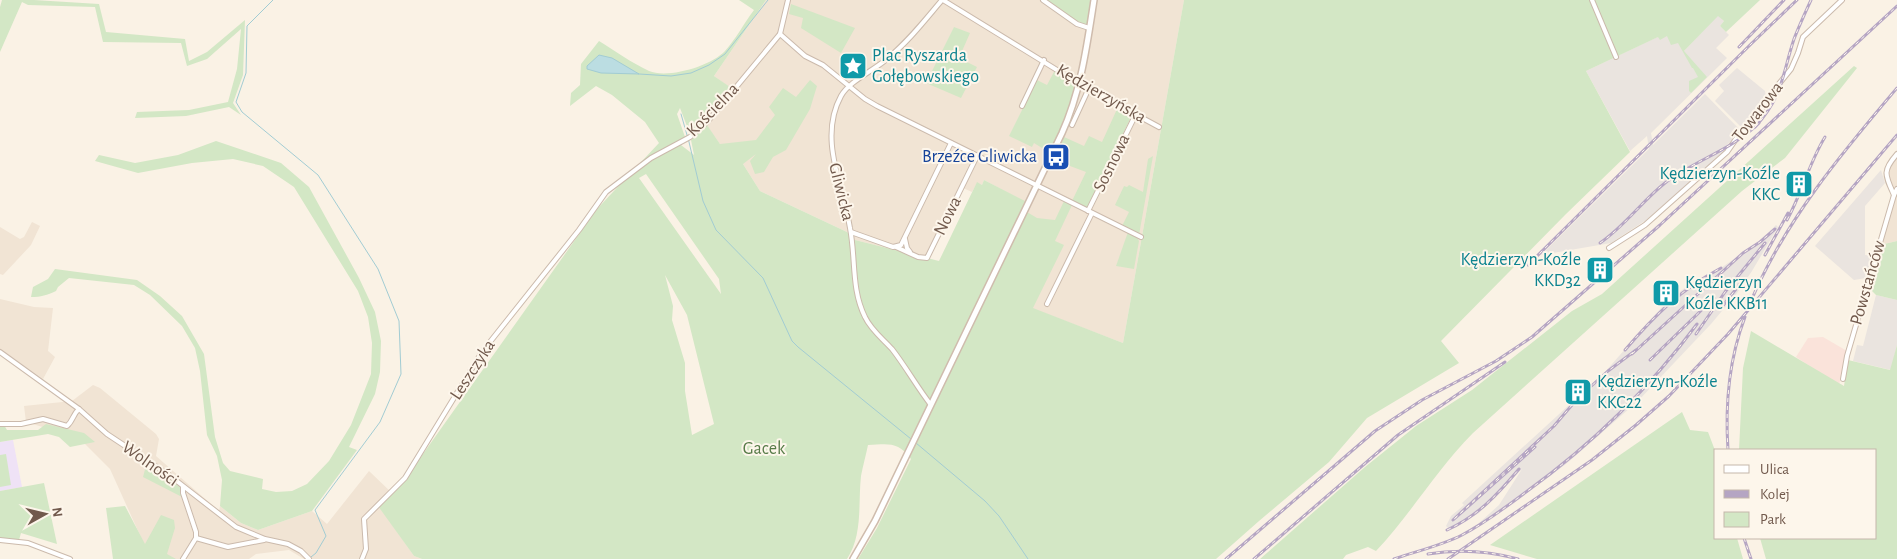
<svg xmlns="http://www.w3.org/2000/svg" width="1897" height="559" viewBox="0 0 1897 559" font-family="'Alegreya Sans',sans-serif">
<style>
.residential{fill:#f1e4d4}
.commercial{fill:#fae3da}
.industrial{fill:#eae4df}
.education{fill:#efe2f6}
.green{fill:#d3e7c5;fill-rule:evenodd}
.water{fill:#bbdde2;stroke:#a2ccd3}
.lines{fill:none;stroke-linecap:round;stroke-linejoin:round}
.stream{stroke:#a2ccd3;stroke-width:1}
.street-casing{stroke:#cbbaac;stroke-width:6}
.secondary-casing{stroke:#cfbcad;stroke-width:8}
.street{stroke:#fff;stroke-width:4}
.secondary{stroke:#fff;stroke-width:5}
.rail-casing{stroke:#b5a5c3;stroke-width:3}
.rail{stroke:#fdf6eb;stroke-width:1;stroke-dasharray:4;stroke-linecap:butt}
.labels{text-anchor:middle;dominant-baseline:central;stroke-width:4;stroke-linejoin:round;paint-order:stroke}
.culture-label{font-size:18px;fill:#0d838f;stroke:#fdf6eb;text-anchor:start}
.street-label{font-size:18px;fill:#71594c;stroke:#fdf6eb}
.transit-label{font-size:18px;fill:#164399;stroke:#fdf6eb;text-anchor:end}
.park-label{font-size:18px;fill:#577b48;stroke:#fdf6eb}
</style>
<rect width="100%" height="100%" fill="#faf2e5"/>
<!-- residential -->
<g class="residential">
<path d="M 766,0 L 1184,0 L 1123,343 L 989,292 L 988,283 L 1025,202 L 984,180 L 982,185 L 977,183 L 972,192 L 963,188 L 929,259 L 855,240 L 847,232 L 760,191 L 743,164 L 720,144 L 702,119 L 729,87 L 714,76 Z"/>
<path d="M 1897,154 L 1897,241 L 1880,245 L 1894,195 L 1885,173 Z"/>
<path d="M 32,222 L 40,226 L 31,245 L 3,275 L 0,274 L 0,227 L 20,239 L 24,237 Z"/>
<path d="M 0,299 L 34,307 L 53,308 L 48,351 L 55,357 L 43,379 L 0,349 Z"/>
<path d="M 93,385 L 100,388 L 156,434 L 159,439 L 156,456 L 219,511 L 220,506 L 241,523 L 258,530 L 312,511 L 327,524 L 369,471 L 392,493 L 379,506 L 414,556 L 422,559 L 304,559 L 289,550 L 256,554 L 249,559 L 136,559 L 144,544 L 110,469 L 79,438 L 26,422 L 24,406 L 72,401 Z"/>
</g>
<!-- commercial -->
<path class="commercial" d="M 1823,337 L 1847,351 L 1839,385 L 1796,357 L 1808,338 Z"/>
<!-- industrial -->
<g class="industrial">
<path d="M 1718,15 L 1724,21 L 1720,26 L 1729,35 L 1716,48 L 1727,58 L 1651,133 L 1653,145 L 1705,94 L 1741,131 L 1726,146 L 1724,152 L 1675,195 L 1646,220 L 1611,243 L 1541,255 L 1649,149 L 1647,136 L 1630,151 L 1586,71 L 1672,30 L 1684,51 Z"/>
<path d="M 1737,68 L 1765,91 L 1766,98 L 1751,121 L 1743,129 L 1715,101 L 1724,91 L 1719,85 Z"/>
<path d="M 1881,170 L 1885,183 L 1865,206 L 1865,255 L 1872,256 L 1866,278 L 1854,280 L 1815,246 Z"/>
<path d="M 1776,225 L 1778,227 L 1752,271 L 1737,293 L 1711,324 L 1638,401 L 1566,464 L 1514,502 L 1481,525 L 1479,523 L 1499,505 L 1522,469 L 1479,513 L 1450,530 L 1446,526 L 1451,516 L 1464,505 L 1462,503 L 1605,372 L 1662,307 L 1688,285 L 1711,272 L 1712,274 L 1759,242 Z"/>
<path d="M 1876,295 L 1897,300 L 1897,345 L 1891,370 L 1853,361 L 1857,345 L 1863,346 Z"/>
</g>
<!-- education -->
<path class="education" d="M 13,440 L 22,487 L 0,491 L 0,442 Z"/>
<!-- green -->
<g class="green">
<path d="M 2,0 L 34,0 L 99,4 L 106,32 L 185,39 L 189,61 L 207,52 L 245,20 L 243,75 L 233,103 L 241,115 L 229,107 L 186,116 L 135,118 L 137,112 L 189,110 L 228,102 L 237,69 L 241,29 L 207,59 L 187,66 L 181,43 L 103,42 L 95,7 L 28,5 L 22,2 L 0,52 L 0,7 Z"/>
<path d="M 739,0 L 766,0 L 714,76 L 730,87 L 702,119 L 704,122 L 690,134 L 680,108 L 677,114 L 685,137 L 677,142 L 694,155 L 691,140 L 707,125 L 720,144 L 756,140 L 775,115 L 769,107 L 783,88 L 796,97 L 810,80 L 817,86 L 810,109 L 786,150 L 773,157 L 764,172 L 755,174 L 750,161 L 756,154 L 743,164 L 760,191 L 847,232 L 855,240 L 939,261 L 977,182 L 982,185 L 984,180 L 1025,201 L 988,283 L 989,291 L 1027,212 L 1037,218 L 1055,220 L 1064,201 L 1072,205 L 1055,241 L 1064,245 L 1033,308 L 1123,343 L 1184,0 L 1760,0 L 1726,32 L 1720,26 L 1724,21 L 1718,16 L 1684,51 L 1707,77 L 1691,93 L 1689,91 L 1689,81 L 1698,77 L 1693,68 L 1692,68 L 1678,43 L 1671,45 L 1667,36 L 1660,40 L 1658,37 L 1586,71 L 1630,152 L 1566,214 L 1441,341 L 1459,363 L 1367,418 L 1329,462 L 1259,521 L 1216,559 L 858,559 L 877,528 L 911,459 C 898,441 888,444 868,445 C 866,455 863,465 861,476 C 858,503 863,535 847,559 L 422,559 L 414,556 L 378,506 L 392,493 L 408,475 L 597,209 L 659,143 L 645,122 L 612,95 L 596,86 L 570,106 L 571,93 L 580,85 L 581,64 L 599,41 C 615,51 632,63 649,71 C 668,79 711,66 725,51 C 736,39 744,23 754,10 ZM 646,174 L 719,279 L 721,294 L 639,178 ZM 665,275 L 687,315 L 714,424 L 692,435 L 685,391 L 685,363 L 672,320 L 673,306 Z"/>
<path d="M 1045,0 L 1091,0 L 1087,26 C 1071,22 1058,10 1045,0 Z"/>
<path d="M 791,4 L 855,28 L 841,53 L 801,28 L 803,18 L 789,14 Z"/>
<path d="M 954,27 L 970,33 L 959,58 L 977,67 L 961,98 L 926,83 Z"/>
<path d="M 1854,66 L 1857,68 L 1785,158 L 1742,191 L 1473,433 C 1437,469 1411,514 1376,551 L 1368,547 L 1346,555 L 1343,559 L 1260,559 L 1365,467 L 1416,426 L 1472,390 L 1572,311 L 1602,294 Z"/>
<path d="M 1055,70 L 1075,83 L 1072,102 L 1050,153 L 1034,143 L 1032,147 L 1009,136 L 1037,80 L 1047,85 Z"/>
<path d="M 1118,107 L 1132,115 L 1087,209 L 1072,201 L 1086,172 L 1054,160 L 1064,137 L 1084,146 L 1089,136 L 1102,142 Z"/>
<path d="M 216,141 L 281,163 L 309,187 L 359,278 L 375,312 L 381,341 L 380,372 L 375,394 L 349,447 L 357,450 L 312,511 L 258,530 L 241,523 L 220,506 L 222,480 L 217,456 L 207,435 L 200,371 L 195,348 L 182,326 L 150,295 L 134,285 L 69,278 L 58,287 L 56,291 C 47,295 41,297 31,297 L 33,287 L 48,279 L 55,269 L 137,280 L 160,296 L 182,316 L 204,354 L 215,437 L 223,463 L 230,471 L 263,479 L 262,489 L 276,492 L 292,491 L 307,484 L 329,461 L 351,425 L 371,374 L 372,343 L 368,317 L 358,291 L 294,187 L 263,166 L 233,159 L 192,163 L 138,173 L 95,161 L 99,155 L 135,163 L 178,155 Z"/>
<path d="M 1153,156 L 1139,235 L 1122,226 L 1129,212 L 1115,205 L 1124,186 L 1127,187 L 1129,185 L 1143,192 L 1148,159 Z"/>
<path d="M 1128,232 L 1137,237 L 1139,241 L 1134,269 L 1116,266 Z"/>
<path d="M 1897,241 L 1897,300 L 1876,295 L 1868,287 L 1880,245 Z"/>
<path d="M 1751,331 L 1844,386 L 1848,360 L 1890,370 L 1897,345 L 1897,559 L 1766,559 L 1760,538 L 1876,538 L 1876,450 L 1739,450 L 1743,368 Z"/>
<path d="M 1682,412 L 1690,430 L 1708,432 L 1716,453 L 1716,538 L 1737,538 L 1743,559 L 1537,559 L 1490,545 Z"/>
<path d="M 46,424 L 84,433 L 95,442 L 70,447 L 59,437 L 48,434 L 0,442 L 0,426 L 4,425 L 7,430 L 38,430 Z"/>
<path d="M 6,454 L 11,485 L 0,487 L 0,455 Z"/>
<path d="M 147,462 L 180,487 L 182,497 L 143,477 Z"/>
<path d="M 44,483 L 57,544 L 21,533 L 19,540 L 0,539 L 0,491 Z"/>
<path d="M 125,506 L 145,544 L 161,515 L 174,520 L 175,528 L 167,554 L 176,559 L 113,559 L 106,508 Z"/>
</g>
<!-- water -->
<path class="water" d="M 599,55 L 612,58 L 639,74 L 601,73 L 587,69 L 587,66 Z"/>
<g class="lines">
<!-- stream -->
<g class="stream">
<path d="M 273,0 L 247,26 L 246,73 L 236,102 L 242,112 L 318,175 L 378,269 L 399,321 L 401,374 L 380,422 L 315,510 L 326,536 L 316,553 L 311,557"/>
<path d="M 639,74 L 671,76 L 691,73 L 709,65 L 725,54 L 768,0"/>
<path d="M 681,114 L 689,142 L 703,201 L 716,230 L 763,278 L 792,341 L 798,347 L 911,439"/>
<path d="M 916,443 L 985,501 L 999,516 L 1028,559"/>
</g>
<defs>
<g id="street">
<path d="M 943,0 L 1083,86 L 1159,127"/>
<path d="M 1043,0 L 1077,24 L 1089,28"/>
<path d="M 1592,0 L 1616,57"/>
<path d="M 780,34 L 805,56 L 823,65 L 865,99 L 877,106 L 1141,237"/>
<path d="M 1022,106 L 1044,60"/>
<path d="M 1072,125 L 1089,88"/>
<path d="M 1894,195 C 1885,175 1882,171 1897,154"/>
<path d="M 1088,211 L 1136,114"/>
<path d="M 851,232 L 893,247 L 901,245 L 951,143"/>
<path d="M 905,239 L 907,248 L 910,252"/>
<path d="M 896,247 L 918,257 L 927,258 L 977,156"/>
<path d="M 1609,248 L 1645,225 L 1727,152 L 1736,139 L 1752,123 L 1778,85 L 1791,69 L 1798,53 L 1803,37 L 1842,0"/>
<path d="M 1047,304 L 1092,213"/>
<path d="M 0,352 L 79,409 L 107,434 L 169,475 L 236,527 L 265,539 L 288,544 L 301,551 L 309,559"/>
<path d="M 1843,379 L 1847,356 L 1894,195 L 1897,189"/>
<path d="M 931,405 C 917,387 906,367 892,349 C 883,339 871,330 865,317 C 851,289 856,259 850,228 C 843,186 818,138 841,96 C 849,81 875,70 888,58 C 908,42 925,20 942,0"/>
<path d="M 0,424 L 21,424 L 43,419 L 67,426 C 73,421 73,414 79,409"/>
<path d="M 196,538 L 228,547 L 264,540"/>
<path d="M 0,540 L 28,543 L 70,559"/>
<path d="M 183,559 L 196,538 L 196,532 L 183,493 L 183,487"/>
<path d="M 362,559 L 366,549 L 364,519 L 405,478 L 482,352 L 579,230 L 606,192 L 651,158 L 690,137 L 708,121 L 780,34 L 788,0"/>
</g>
<path id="secondary" d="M 853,559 L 875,521 L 1062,133 C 1081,91 1087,45 1094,0"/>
</defs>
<!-- street casing -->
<use href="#street" class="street-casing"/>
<!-- secondary casing -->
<use href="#secondary" class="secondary-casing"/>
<!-- street -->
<use href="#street" class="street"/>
<!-- secondary -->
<use href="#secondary" class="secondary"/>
<defs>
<g id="rail">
<path d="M 1739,47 L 1784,0"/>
<path d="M 1755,127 C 1783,97 1782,75 1794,39 C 1799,26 1805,13 1811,0"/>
<path d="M 1787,220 C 1802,193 1809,163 1825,137"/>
<path d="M 1600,243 C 1625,226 1642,201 1665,183 C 1695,160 1732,150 1759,123"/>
<path d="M 1765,255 L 1788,213"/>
<path d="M 1528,265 L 1751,44 L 1797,0"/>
<path d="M 1751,301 C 1785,221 1841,154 1897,88"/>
<path d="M 1721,308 L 1744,279"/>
<path d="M 1696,334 L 1725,292 L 1765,243"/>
<path d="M 1625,350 C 1655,315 1680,290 1721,268"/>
<path d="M 1632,354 L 1743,253 L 1760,242 L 1775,229"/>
<path d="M 1650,360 L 1714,298"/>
<path d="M 1535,447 L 1453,520 L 1554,426 L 1578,398 L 1608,371 L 1636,350"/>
<path d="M 1728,450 C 1725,406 1729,359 1745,317"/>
<path d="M 1447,530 C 1478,516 1498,494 1519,469"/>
<path d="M 1744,538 L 1751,559"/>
<path d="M 1428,554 C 1458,549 1489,551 1518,559"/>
<path d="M 1226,559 L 1375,431 L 1422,400 L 1496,361 L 1532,337 L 1660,225 L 1897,6"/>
<path d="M 1254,559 L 1398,435 L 1505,362"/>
<path d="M 1394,559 C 1417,551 1440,546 1462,535 C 1485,523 1506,507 1526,492 C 1591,445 1649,389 1697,324"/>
<path d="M 1448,559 L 1592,460 L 1636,425 L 1669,396 L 1728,334 L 1897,135"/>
</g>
</defs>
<!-- rail casing -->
<use href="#rail" class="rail-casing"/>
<!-- rail -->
<use href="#rail" class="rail"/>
</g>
<!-- icons -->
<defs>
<symbol id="sight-square" viewBox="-11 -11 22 22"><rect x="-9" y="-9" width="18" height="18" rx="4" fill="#0f9aa8" stroke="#fdf6eb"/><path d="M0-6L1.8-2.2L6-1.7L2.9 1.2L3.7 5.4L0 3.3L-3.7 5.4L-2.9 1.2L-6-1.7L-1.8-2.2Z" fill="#fff"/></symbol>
<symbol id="bus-square" viewBox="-11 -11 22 22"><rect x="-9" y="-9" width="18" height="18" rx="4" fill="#1a4fb4" stroke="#fdf6eb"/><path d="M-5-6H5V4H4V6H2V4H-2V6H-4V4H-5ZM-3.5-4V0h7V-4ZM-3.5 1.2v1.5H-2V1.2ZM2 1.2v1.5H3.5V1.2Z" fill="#fff"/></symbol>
<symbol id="building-square" viewBox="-11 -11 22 22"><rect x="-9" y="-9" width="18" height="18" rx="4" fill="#0f9aa8" stroke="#fdf6eb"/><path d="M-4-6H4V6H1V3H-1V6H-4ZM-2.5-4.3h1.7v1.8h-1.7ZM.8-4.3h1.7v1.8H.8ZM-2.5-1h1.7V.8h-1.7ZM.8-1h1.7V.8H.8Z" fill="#fff"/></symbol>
</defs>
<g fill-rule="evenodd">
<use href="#sight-square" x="837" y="50" width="32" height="32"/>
<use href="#bus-square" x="1040" y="141" width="32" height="32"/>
<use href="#building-square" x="1783" y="168" width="32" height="32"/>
<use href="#building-square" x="1584" y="254" width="32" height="32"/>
<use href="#building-square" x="1650" y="277" width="32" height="32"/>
<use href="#building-square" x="1562" y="376" width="32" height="32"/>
</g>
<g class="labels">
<!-- culture labels -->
<g class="culture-label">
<text x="872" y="56">Plac Ryszarda<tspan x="872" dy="21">Gołębowskiego</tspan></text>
<text x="1780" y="174" text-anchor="end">Kędzierzyn-Koźle<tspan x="1780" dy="21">KKC</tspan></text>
<text x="1581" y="260" text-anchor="end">Kędzierzyn-Koźle<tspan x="1581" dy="21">KKD32</tspan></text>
<text x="1685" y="283">Kędzierzyn<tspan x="1685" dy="21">Koźle KKB11</tspan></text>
<text x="1597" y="382">Kędzierzyn-Koźle<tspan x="1597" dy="21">KKC22</tspan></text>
</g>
<!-- street labels -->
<g class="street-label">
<text transform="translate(1101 94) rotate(30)">Kędzierzyńska</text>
<text transform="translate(713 110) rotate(-46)">Kościelna</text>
<text transform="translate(1758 112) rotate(-52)">Towarowa</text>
<text transform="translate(1112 163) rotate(-64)">Sosnowa</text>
<text transform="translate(841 192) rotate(76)">Gliwicka</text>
<text transform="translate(948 216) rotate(-64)">Nowa</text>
<text transform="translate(1868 283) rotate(-74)">Powstańców</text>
<text transform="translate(473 370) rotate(-57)">Leszczyka</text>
<text transform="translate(150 464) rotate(35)">Wolności</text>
</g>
<!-- transit labels -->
<g class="transit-label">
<text x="1037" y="157">Brzeźce Gliwicka</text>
</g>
<!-- park labels -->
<g class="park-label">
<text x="764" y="449">Gacek</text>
</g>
</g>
<!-- legend -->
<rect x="1714" y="449" width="162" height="90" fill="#fdf6eb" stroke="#c5b7ab"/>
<rect x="1724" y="465" width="25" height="8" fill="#ffffff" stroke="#c5b7ab"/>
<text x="1760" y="474" font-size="15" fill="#71594c">Ulica</text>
<rect x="1724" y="490" width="25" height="8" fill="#b5a5c3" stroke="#c5b7ab"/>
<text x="1760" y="499" font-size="15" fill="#71594c">Kolej</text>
<rect x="1724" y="512" width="25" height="15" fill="#d3e7c5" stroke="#c5b7ab"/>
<text x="1760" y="524" font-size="15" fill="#71594c">Park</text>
<!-- north arrow -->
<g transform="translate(45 514) rotate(82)" stroke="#fdf6eb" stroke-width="4" paint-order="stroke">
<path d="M0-4L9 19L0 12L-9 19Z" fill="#71594c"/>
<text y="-8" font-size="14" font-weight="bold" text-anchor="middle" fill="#71594c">N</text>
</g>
</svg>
